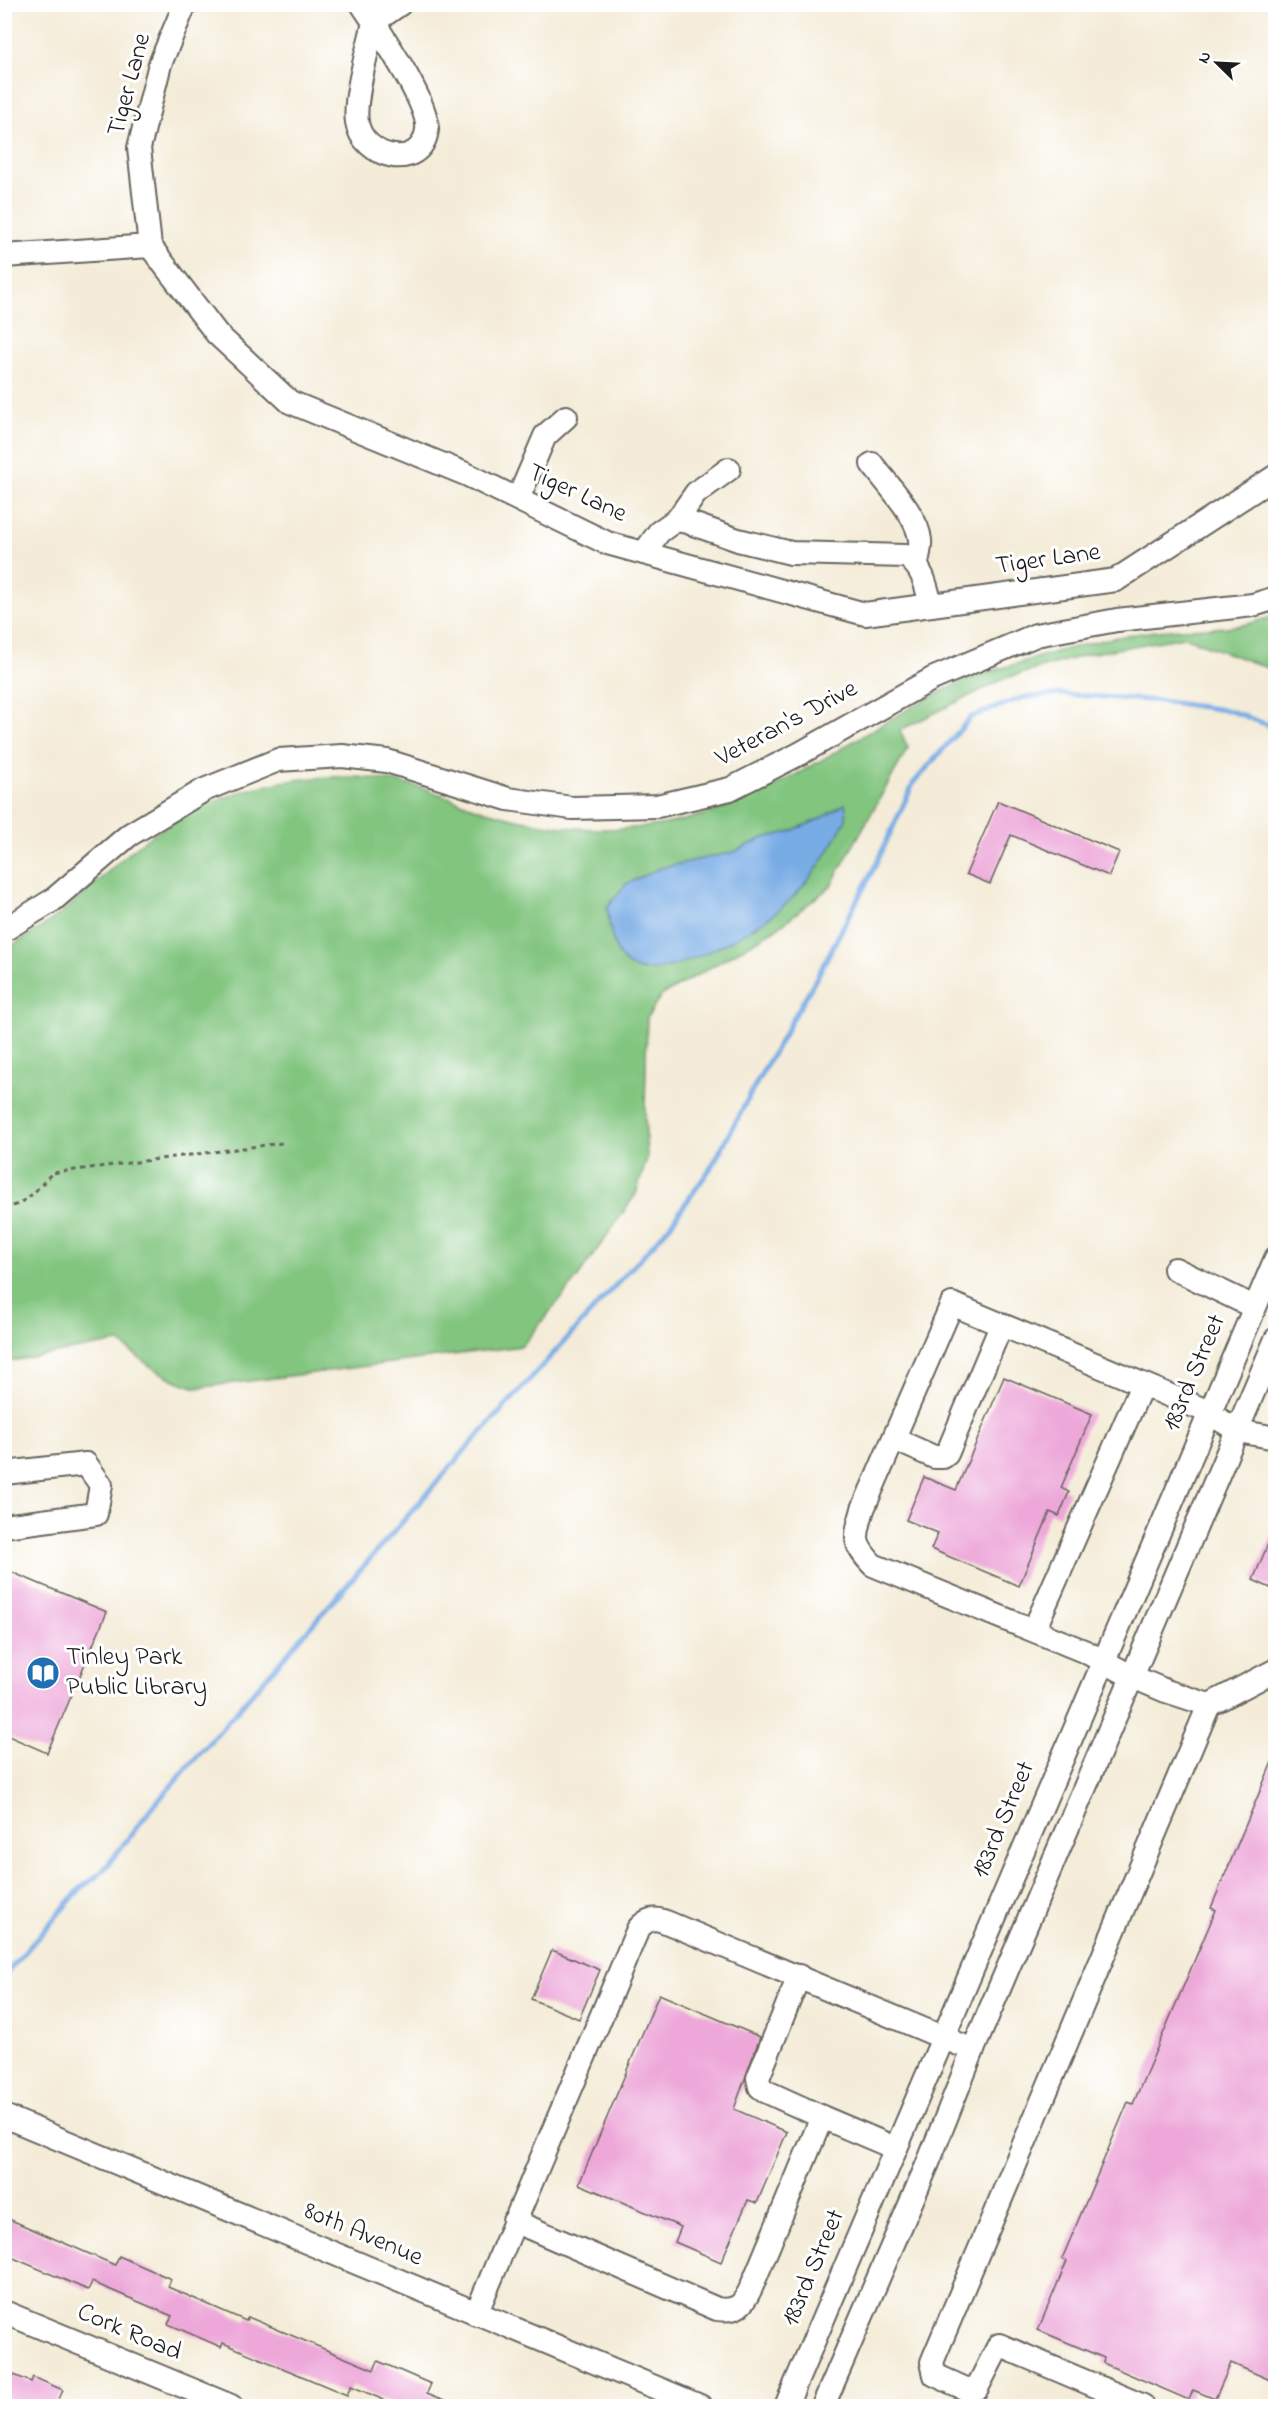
<svg xmlns="http://www.w3.org/2000/svg" width="1280" height="2411" viewBox="0 0 1280 2411" font-family="'Indie Flower',sans-serif">
<style>
.green{fill:#81c57f;stroke:#4e704e;stroke-width:1.5}
.water{fill:#78ace5;stroke:#4a6480;stroke-width:1.5}
.lines{fill:none;stroke-linecap:round;stroke-linejoin:round}
.stream{stroke:#78ace5;stroke-width:5}
.building{fill:#eda7d9}
.minor-casing{stroke:#68655e;stroke-width:26}
.path{stroke:#68655e;stroke-width:3;stroke-dasharray:4.5 4.5;stroke-linecap:butt}
.minor{stroke:#fff;stroke-width:22}
.labels{text-anchor:middle;dominant-baseline:central;stroke-width:6;stroke-linejoin:round;paint-order:stroke}
.street-label{font-size:26px;fill:#1c1c1c;stroke:#fff}
.poi-label{font-size:26px;fill:#1c1c1c;stroke:#fff;text-anchor:start}
</style>
<rect width="100%" height="100%" fill="#fff"/>
<filter id="ink" filterUnits="userSpaceOnUse"><feTurbulence type="fractalNoise" baseFrequency=".0167" numOctaves="2"/><feDisplacementMap in="SourceGraphic" scale="12" xChannelSelector="R" yChannelSelector="G"/><feConvolveMatrix kernelMatrix="1 2 1 2 8 2 1 2 1" color-interpolation-filters="sRGB"/></filter>
<filter id="wash" filterUnits="userSpaceOnUse"><feTurbulence type="fractalNoise" baseFrequency=".008" numOctaves="4" result="noise"/><feDisplacementMap in="SourceGraphic" scale="24" xChannelSelector="R" yChannelSelector="G"/><feGaussianBlur stdDeviation="1.35" result="paint"/><feColorMatrix in="noise" values="0 0 0 0 0 0 0 0 0 0 0 0 0 0 0 0 0 1.4 0 .05"/><feComposite in="paint" operator="in"/></filter>
<g filter="url(#wash)">
<rect width="100%" height="100%" fill="#f4ecd8"/>
<!-- green -->
<path class="green" d="M 1275,616 L 1275,671 L 1184,637 L 1089,654 L 1006,678 L 900,730 L 908,748 L 830,887 L 775,930 L 661,996 L 647,1018 L 645,1112 L 647,1158 L 636,1194 L 578,1277 L 522,1346 L 196,1388 C 163,1378 145,1363 119,1342 L 5,1362 L 4,950 C 30,936 56,918 78,899 C 103,878 124,854 151,836 C 177,818 207,803 237,793 C 293,775 357,771 414,786 C 439,792 462,804 486,811 C 545,828 609,835 670,823 C 783,802 869,720 973,677 C 988,671 1004,668 1019,663 C 1066,648 1117,634 1167,630 C 1190,628 1213,629 1236,626 C 1249,625 1263,619 1275,616 Z"/>
<!-- water -->
<path class="water" d="M 845,804 C 846,808 847,814 846,818 C 845,823 840,829 838,834 C 823,862 803,890 779,910 C 754,931 663,982 633,968 C 612,958 610,927 607,907 L 626,884 L 660,868 L 734,852 L 763,838 L 789,832 L 822,818 Z"/>
<g class="lines">
<!-- stream -->
<path class="stream" d="M 4,1976 L 81,1888 L 102,1872 L 151,1809 L 467,1448 L 668,1228 L 712,1166 L 758,1080 L 818,975 L 875,866 L 913,784 L 971,717 L 1021,698 L 1060,694 L 1161,701 L 1231,711 L 1276,728"/>
</g>
<g id="blocks">
<!-- building -->
<g class="building">
<path d="M 998,801 L 1119,852 L 1109,876 L 1011,835 L 990,884 L 966,874 Z"/>
<path d="M 1004,1377 L 1092,1414 L 1061,1488 L 1069,1492 L 1059,1516 L 1050,1512 L 1019,1586 L 931,1549 L 938,1533 L 906,1520 L 924,1477 L 956,1490 Z"/>
<path d="M 1275,1527 L 1275,1590 L 1253,1580 Z"/>
<path d="M 4,1569 L 107,1612 L 47,1753 L 4,1734 Z"/>
<path d="M 1275,1755 L 1275,2382 L 1231,2363 L 1215,2399 L 1193,2390 L 1189,2400 L 1103,2363 L 1104,2358 L 1038,2330 L 1067,2261 L 1062,2259 L 1128,2102 L 1133,2104 L 1216,1910 L 1211,1908 Z"/>
<path d="M 552,1950 L 600,1970 L 579,2019 L 531,1999 Z"/>
<path d="M 659,1994 L 760,2037 L 734,2109 L 787,2132 L 757,2203 L 748,2200 L 721,2262 L 675,2242 L 681,2227 L 579,2184 Z"/>
<path d="M 4,2217 L 115,2265 L 119,2256 L 171,2279 L 168,2287 L 246,2321 L 248,2317 L 374,2370 L 378,2361 L 431,2384 L 427,2393 L 460,2406 L 398,2406 L 351,2386 L 347,2395 L 223,2343 L 221,2347 L 168,2324 L 172,2316 L 92,2282 L 88,2290 L 4,2254 Z"/>
<path d="M 4,2371 L 31,2382 L 33,2377 L 63,2390 L 56,2406 L 4,2406 Z"/>
</g>
</g>
</g>
<g filter="url(#ink)">
<use href="#blocks" fill-opacity="0" stroke="#68655e" stroke-width="1.5"/>
<g class="lines">
<defs>
<g id="minor">
<path d="M 185,4 L 160,64 L 139,148 L 150,246 L 217,334 L 290,402 L 468,475 L 607,543 L 865,614 L 1116,580 L 1276,476"/>
<path d="M 362,4 C 378,29 430,104 427,130 C 421,173 362,158 357,122 C 353,100 369,45 374,22 L 400,4"/>
<path d="M 4,256 L 150,246"/>
<path d="M 872,464 C 887,484 918,516 920,540 C 921,547 918,556 917,563"/>
<path d="M 518,499 L 545,436 L 566,417"/>
<path d="M 677,520 L 696,493 L 729,469"/>
<path d="M 644,553 L 659,532 L 676,520 L 687,522 L 738,540 L 791,553 L 906,556 C 923,568 926,585 931,605"/>
<path d="M 4,930 L 53,900 L 129,835 L 204,790 L 278,760 L 342,756 L 387,761 L 508,799 L 572,808 L 657,806 L 730,789 L 799,754 L 932,679 L 1036,635 L 1117,620 L 1253,605 L 1276,598"/>
<path d="M 1175,1269 L 1254,1307"/>
<path d="M 1276,1438 L 1238,1431 L 1204,1410 L 952,1304 L 863,1509 C 855,1538 852,1543 873,1565 L 1086,1652 L 1133,1677 L 1166,1691 L 1209,1705 L 1276,1670"/>
<path d="M 894,1439 L 934,1457 L 943,1457 L 947,1454 L 1001,1326"/>
<path d="M 4,1473 L 86,1464 L 101,1485 L 96,1514 L 4,1526"/>
<path d="M 1034,1630 L 1142,1385"/>
<path d="M 799,1976 L 758,2078 L 760,2087 L 767,2092 L 822,2117"/>
<path d="M 4,2116 L 700,2406"/>
<path d="M 514,2221 L 717,2309 C 737,2312 743,2305 751,2288 L 822,2117 L 895,2148"/>
<path d="M 4,2312 L 231,2406"/>
<path d="M 476,2314 L 638,1929 C 647,1919 654,1917 666,1922 L 973,2050"/>
<path d="M 786,2406 L 1276,1258"/>
<path d="M 823,2406 L 928,2163 L 973,2050 L 1276,1339"/>
<path d="M 1143,2406 L 999,2345 L 977,2388 L 966,2389 L 935,2375 L 932,2362 L 1209,1705"/>
</g>
</defs>
<!-- minor casing -->
<use href="#minor" class="minor-casing"/>
<!-- path -->
<path class="path" d="M 4,1208 C 26,1205 38,1188 52,1173 L 282,1143"/>
<!-- minor -->
<use href="#minor" class="minor"/>
</g>
</g>
<!-- icons -->
<defs>
<symbol id="library-disc" viewBox="-11 -11 22 22"><circle r="9.5" fill="#1f6fb2" stroke="#fff"/><path d="M-6-4Q-3-5.5-.7-3.5V5Q-3 3-6 4ZM6-4Q3-5.5 .7-3.5V5Q3 3 6 4Z" fill="#fff"/></symbol>
</defs>
<g fill-rule="evenodd">
<use href="#library-disc" x="24" y="1654" width="38" height="38"/>
</g>
<g class="labels">
<!-- street labels -->
<g class="street-label">
<text transform="translate(130 85) rotate(-75)">Tiger Lane</text>
<text transform="translate(577 494) rotate(25)">Tiger Lane</text>
<text transform="translate(1048 560) rotate(-8)">Tiger Lane</text>
<text transform="translate(787 724) rotate(-28)">Veteran's Drive</text>
<text transform="translate(1195 1373) rotate(-67)">183rd Street</text>
<text transform="translate(1004 1820) rotate(-67)">183rd Street</text>
<text transform="translate(363 2235) rotate(23)">80th Avenue</text>
<text transform="translate(814 2268) rotate(-67)">183rd Street</text>
<text transform="translate(129 2333) rotate(23)">Cork Road</text>
</g>
<!-- poi labels -->
<g class="poi-label">
<text x="66" y="1658">Tinley Park<tspan x="66" dy="30">Public Library</tspan></text>
</g>
</g>
<!-- margin -->
<rect width="1280" height="2411" fill="none" stroke="#fff" stroke-width="24"/>
<!-- north arrow -->
<g transform="translate(1217 63) rotate(294)" stroke="#ffffff" stroke-width="4.5" paint-order="stroke">
<path d="M0-4.5L10 22L0 15L-10 22Z" fill="#1c1c1c"/>
<text y="-9" font-size="16" font-weight="bold" text-anchor="middle" fill="#1c1c1c">N</text>
</g>
</svg>
